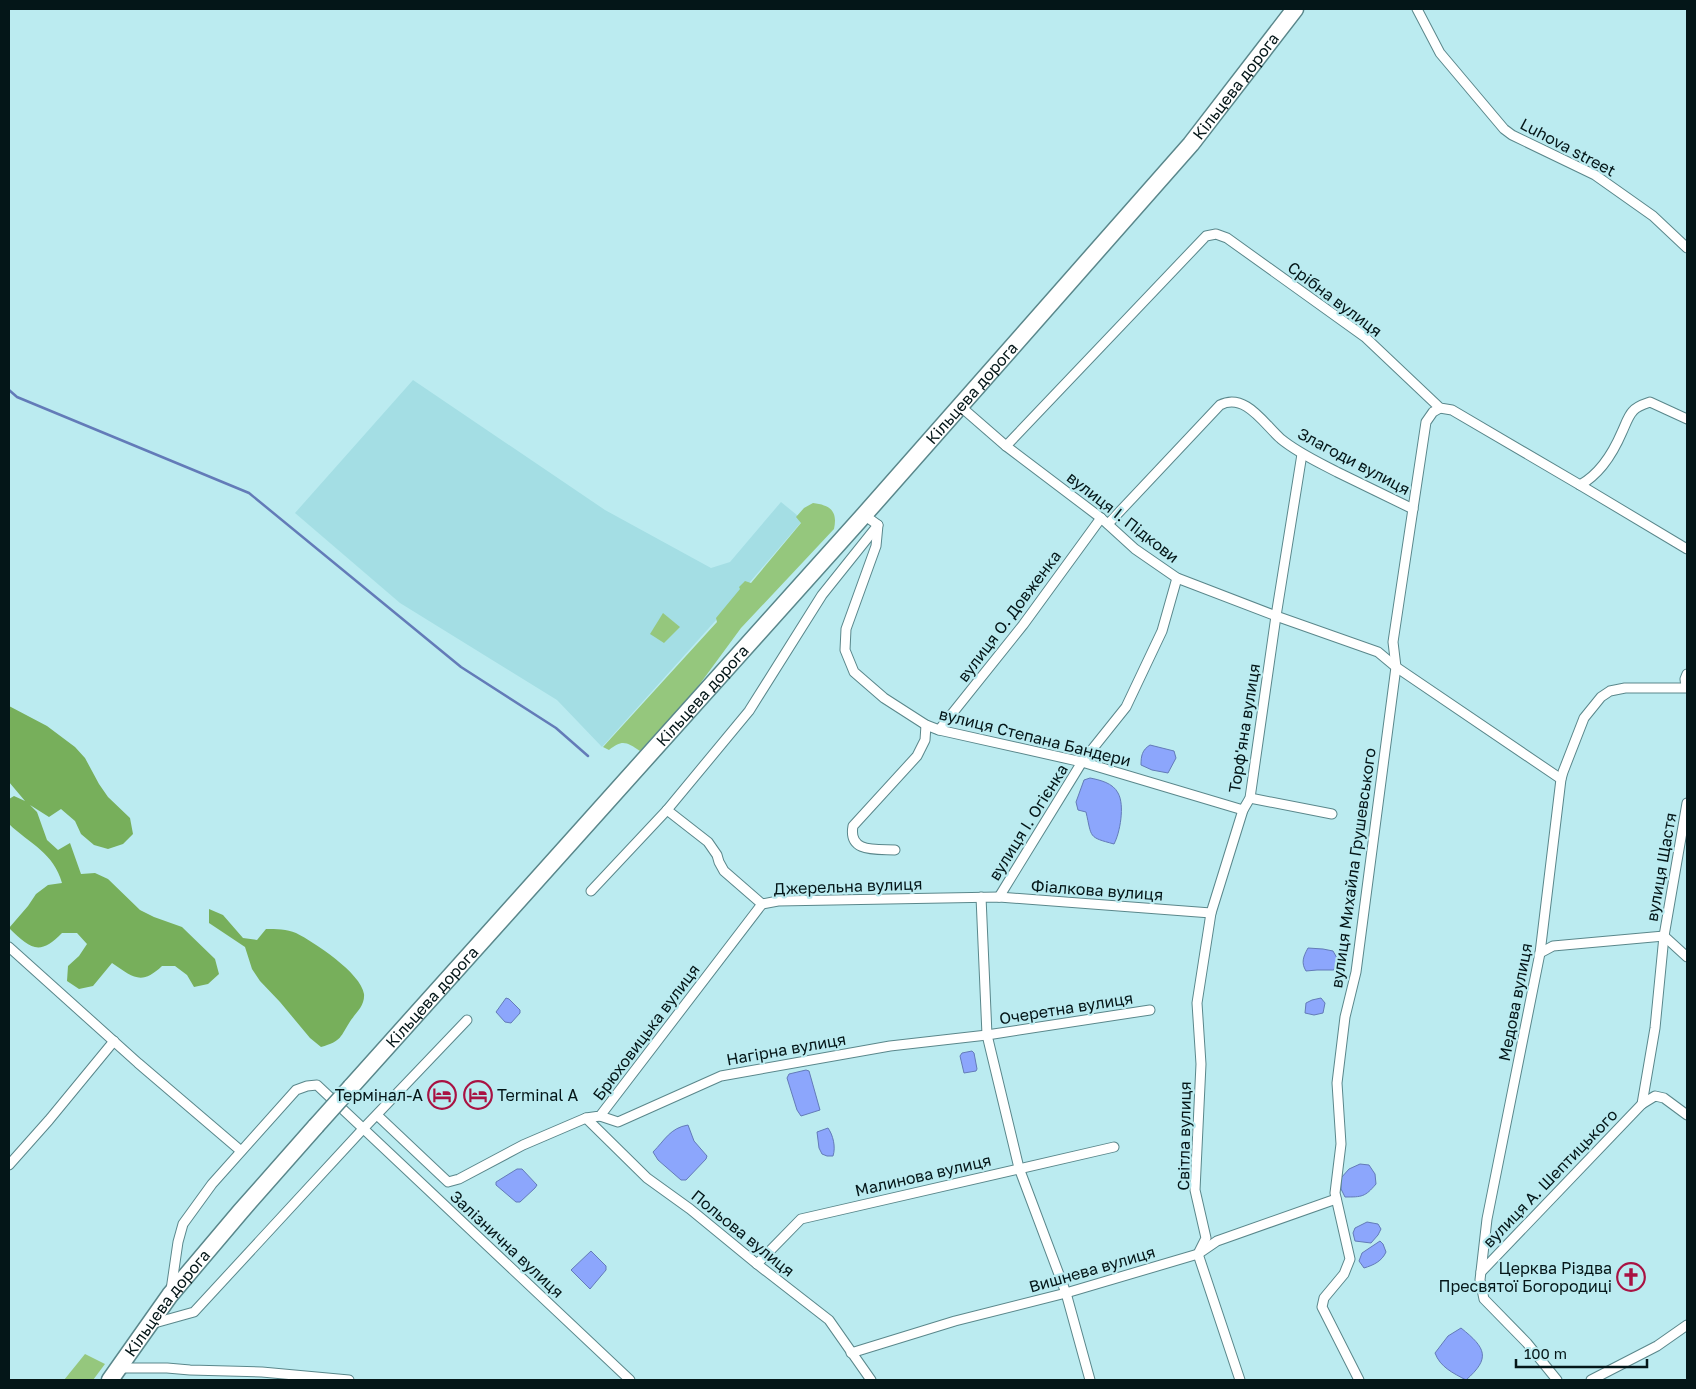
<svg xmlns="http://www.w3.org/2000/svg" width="1696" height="1389" viewBox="0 0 1696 1389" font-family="'Golos Text',sans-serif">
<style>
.built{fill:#a4dee4}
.green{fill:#95c77d}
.forest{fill:#77af5b}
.water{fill:#8ca6fc;stroke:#637bb8}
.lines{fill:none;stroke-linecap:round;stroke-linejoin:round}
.stream{stroke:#637bb8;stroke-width:2.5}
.street-casing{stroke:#5a878b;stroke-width:11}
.highway-casing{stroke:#5a878b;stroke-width:19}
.street{stroke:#fff;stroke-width:9}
.highway{stroke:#fff;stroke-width:16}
.highway-bridge-casing{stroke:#5a878b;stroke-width:19;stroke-linecap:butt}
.highway-bridge{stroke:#fff;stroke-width:16}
.labels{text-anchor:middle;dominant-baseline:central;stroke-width:4.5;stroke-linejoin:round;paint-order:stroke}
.street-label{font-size:16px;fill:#041618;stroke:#bbebf0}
.poi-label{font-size:16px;fill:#041618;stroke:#bbebf0;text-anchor:end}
</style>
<rect width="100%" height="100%" fill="#bbebf0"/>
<!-- built -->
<path class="built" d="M 413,380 L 605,510 L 711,568 L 730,562 L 781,502 L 803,520 L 744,589 L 602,747 L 557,700 L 400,603 L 295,513 Z"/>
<!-- green -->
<g class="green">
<path d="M 813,503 C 830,505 838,511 834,529 L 741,628 L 691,696 L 640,751 C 627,742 622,739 609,750 L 603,747 L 717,622 L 716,618 L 740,589 L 739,587 L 745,581 L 751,583 L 801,523 L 796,517 L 804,508 Z"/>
<path d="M 663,613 L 680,627 L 664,643 L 650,634 Z"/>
<path d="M 85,1354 L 105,1364 L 93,1380 L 64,1380 Z"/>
</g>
<!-- forest -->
<g class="forest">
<path d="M 9,706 L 47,726 L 75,747 L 85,758 L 99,784 L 108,797 L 130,818 L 133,834 L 123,844 L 108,849 L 94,845 L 81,834 L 75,821 L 61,809 L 49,817 L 30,805 L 37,812 L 47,840 L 58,850 L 70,843 L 81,874 L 95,873 L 108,879 L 140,910 L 154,917 L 182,927 L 215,959 L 219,974 L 208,984 L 194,987 L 187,975 L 175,966 L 162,966 C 141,986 133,977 112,963 L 93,986 L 79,989 L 67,981 L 68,966 L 79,956 L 87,944 L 77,933 L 62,933 C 39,957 30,948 9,928 L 28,906 L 36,894 L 48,885 L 62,883 C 54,853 30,844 9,824 L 9,799 L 14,796 L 25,801 L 9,782 Z"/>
<path d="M 209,909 L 223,915 L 243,938 L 257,940 L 266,929 C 276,929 287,929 296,933 C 314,942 361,973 364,994 C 365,1005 357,1012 351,1020 C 340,1037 342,1041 321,1047 L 310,1038 L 280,1002 L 260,981 L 252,969 L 245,947 L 209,923 Z"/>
</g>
<!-- water -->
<g class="water">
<path d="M 1150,745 L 1174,751 L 1176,758 L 1168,773 L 1152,770 L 1141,765 C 1141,756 1142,750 1150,745 Z"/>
<path d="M 1090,778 C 1100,780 1113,783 1118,793 C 1125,805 1120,833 1114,844 C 1088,837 1092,838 1086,812 L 1078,810 L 1076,802 L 1084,780 Z"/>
<path d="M 1308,948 L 1323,949 L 1333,951 L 1337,958 L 1334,970 L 1317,970 L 1306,971 C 1301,963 1303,957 1308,948 Z"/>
<path d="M 506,998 L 509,999 L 520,1010 L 520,1013 L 511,1023 L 505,1022 L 496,1012 Z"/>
<path d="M 1321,998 L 1325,1003 L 1323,1013 L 1314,1015 L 1305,1013 L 1306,1003 L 1312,1000 Z"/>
<path d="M 972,1051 L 974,1053 L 977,1069 L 976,1071 L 964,1073 L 960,1056 L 962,1053 Z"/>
<path d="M 806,1070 L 809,1071 L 820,1110 L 801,1116 L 797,1110 L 787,1078 L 789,1074 Z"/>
<path d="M 688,1125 L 694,1141 L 707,1156 L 706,1159 L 686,1180 L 681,1180 L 658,1160 L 653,1152 C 665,1140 670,1128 688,1125 Z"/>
<path d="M 828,1128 C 833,1135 836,1147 833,1156 L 827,1156 L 822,1154 L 819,1148 L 817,1132 Z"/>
<path d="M 1360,1164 L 1369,1165 L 1375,1174 L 1376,1184 C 1365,1197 1362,1197 1345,1197 L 1341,1189 L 1341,1178 L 1349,1169 Z"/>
<path d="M 517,1169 L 522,1169 L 537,1185 L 535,1188 L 520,1202 L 516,1202 L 496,1185 L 496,1182 Z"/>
<path d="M 1367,1222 L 1378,1224 L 1381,1229 L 1378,1235 L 1371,1243 L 1355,1241 L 1353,1233 L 1355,1228 Z"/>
<path d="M 1380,1241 L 1383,1244 L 1386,1252 C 1382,1261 1374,1265 1364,1268 L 1359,1261 L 1362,1253 Z"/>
<path d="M 591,1251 L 606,1266 L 606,1270 L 590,1289 L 571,1270 Z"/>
<path d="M 1461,1328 C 1486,1348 1491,1358 1466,1380 C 1453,1373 1440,1367 1435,1353 L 1448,1336 Z"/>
</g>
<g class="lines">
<!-- stream -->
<path class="stream" d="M 9,390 L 17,397 L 249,493 L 461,667 L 556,728 L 588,756"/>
<defs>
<g id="street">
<path d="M 1417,9 L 1440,53 L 1504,129 L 1512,135 L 1595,175 L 1653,216 L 1687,248"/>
<path d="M 960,406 L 1006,446 L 1101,518 L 1135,549 L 1177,578 L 1276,616 L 1378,652 L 1396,667 L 1561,779"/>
<path d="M 1006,446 L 1206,236 L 1216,234 L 1227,238 L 1365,337 L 1440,408 L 1452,410 L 1580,485 L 1687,549"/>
<path d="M 1580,485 C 1600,474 1613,453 1622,432 C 1625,426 1628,416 1633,411 C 1637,406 1644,404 1650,402 L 1687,419"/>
<path d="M 864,515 L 878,525 L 876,546 L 846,629 L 845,650 L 854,672 L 884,698 L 926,725 L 939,730 L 1082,762 L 1243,810"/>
<path d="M 1108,524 L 1220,405 C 1245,392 1264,424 1281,439 C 1298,453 1318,462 1337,472 C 1362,484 1388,497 1413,509"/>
<path d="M 1686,687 L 1685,679 L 1687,674"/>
<path d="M 939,730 L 1023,625 L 1101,518"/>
<path d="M 1250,798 L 1332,814"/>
<path d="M 667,810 L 708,842 L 717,855 L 719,862 L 724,871 L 762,904"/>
<path d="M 895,850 C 876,849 848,853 853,826 L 917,756 L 925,740 L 926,725"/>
<path d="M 591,891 L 667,810 L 749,711 L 822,595 L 878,525"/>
<path d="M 981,897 L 987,1035 L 1019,1168 L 1066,1293 L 1090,1380"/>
<path d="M 999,897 L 1082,762 L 1126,707 L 1162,631 L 1177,578"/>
<path d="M 762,904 L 778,901 L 999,897 L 1211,913"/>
<path d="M 1664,936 L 1687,957"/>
<path d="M 9,947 L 138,1063 L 241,1151"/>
<path d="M 1540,953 L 1553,946 L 1664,936"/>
<path d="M 1642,1104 L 1655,1028 L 1664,936 L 1687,803"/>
<path d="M 377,1115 L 448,1182 L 459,1179 L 523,1145 L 586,1118 L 600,1116 L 762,904"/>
<path d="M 600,1116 L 618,1122 L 721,1076 L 890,1046 L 987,1035 L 1150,1010"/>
<path d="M 586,1118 L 647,1178 L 690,1209 L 757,1264 L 829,1320 L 871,1380"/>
<path d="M 9,1165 L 49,1120 L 114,1041"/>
<path d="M 757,1264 L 801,1219 L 1114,1147"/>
<path d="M 1481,1272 L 1642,1104 L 1655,1096 L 1664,1098 L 1687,1115"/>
<path d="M 171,1290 L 178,1242 L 183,1224 L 212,1184 L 296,1090 L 307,1086 L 317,1085 L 630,1380"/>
<path d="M 151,1324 L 194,1312 L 362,1130 L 467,1020"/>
<path d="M 851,1353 L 955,1321 L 1066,1293 L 1198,1254 L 1217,1241 L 1336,1199"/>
<path d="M 119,1368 L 167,1368 L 190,1370 L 262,1372 L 349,1380"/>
<path d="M 1240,1380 L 1198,1254 L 1206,1238 L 1195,1190 L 1201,1064 L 1197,1003 L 1211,913 L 1243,810 L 1250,798 L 1276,616 L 1302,454"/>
<path d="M 1359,1380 L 1322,1307 L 1324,1298 L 1344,1274 L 1350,1259 L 1335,1193 L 1341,1144 L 1337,1083 L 1345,1017 L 1356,972 L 1396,667 L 1393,642 L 1426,422 L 1433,412 L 1440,408"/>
<path d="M 1557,1380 L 1527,1343 L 1484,1299 L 1480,1280 L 1487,1219 L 1540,953 L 1561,779 L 1563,772 L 1584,718 L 1601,697 L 1610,691 L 1625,688 L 1687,688"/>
<path d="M 1591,1380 L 1657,1346 L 1687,1325"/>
</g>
<g id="highway">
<path id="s1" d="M 351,1087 L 864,515 L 1191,144 L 1295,9"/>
<path id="s2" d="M 110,1380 L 170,1295 L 241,1211 L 316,1126"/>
</g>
</defs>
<!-- street casing -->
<use href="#street" class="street-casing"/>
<!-- highway casing -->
<use href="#highway" class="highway-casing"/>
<!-- street -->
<use href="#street" class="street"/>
<!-- highway -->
<use href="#highway" class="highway"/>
<defs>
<path id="highway-bridge" d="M 316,1126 L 351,1087"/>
</defs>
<!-- highway-bridge casing -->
<use href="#highway-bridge" class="highway-bridge-casing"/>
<!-- highway-bridge -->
<use href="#highway-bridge" class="highway-bridge"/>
</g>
<!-- icons -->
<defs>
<symbol id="hotel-ring" viewBox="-11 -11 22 22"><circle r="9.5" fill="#bbebf0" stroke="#a91242" stroke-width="1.5"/><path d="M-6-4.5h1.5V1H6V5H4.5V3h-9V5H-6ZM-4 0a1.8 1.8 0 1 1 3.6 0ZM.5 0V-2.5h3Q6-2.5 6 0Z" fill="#a91242"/></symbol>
<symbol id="church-ring" viewBox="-11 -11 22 22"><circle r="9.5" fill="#bbebf0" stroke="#a91242" stroke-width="1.5"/><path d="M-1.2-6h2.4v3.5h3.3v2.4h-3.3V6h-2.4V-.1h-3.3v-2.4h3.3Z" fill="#a91242"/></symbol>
</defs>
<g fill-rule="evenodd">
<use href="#hotel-ring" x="426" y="1079" width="32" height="32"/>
<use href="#hotel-ring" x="462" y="1079" width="32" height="32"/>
<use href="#church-ring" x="1615" y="1261" width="32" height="32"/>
</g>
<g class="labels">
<!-- street labels -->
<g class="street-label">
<text stroke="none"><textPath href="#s1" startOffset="1336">Кільцева дорога</textPath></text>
<text transform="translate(1568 147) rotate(28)">Luhova street</text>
<text transform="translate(1335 299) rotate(37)">Срібна вулиця</text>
<text stroke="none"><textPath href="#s1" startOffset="931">Кільцева дорога</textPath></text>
<text transform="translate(1354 461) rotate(28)">Злагоди вулиця</text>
<text transform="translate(1123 517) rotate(38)">вулиця І. Підкови</text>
<text transform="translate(1009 616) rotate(-53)">вулиця О. Довженка</text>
<text stroke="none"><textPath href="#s1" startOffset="526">Кільцева дорога</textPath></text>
<text transform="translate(1244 728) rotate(-81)">Торф'яна вулиця</text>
<text transform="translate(1035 737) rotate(14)">вулиця Степана Бандери</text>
<text transform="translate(1028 822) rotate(-58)">вулиця І. Огієнка</text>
<text transform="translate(1661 867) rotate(-80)">вулиця Щастя</text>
<text transform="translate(1353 868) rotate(-82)">вулиця Михайла Грушевського</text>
<text transform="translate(848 886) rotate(-2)">Джерельна вулиця</text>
<text transform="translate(1097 890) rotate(4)">Фіалкова вулиця</text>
<text stroke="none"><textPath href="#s1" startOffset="121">Кільцева дорога</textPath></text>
<text transform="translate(1515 1002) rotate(-79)">Медова вулиця</text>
<text transform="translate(1066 1008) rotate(-9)">Очеретна вулиця</text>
<text transform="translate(646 1032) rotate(-53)">Брюховицька вулиця</text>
<text transform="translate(786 1049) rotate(-10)">Нагірна вулиця</text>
<text transform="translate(1184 1136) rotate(-89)">Світла вулиця</text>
<text transform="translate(923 1175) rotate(-13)">Малинова вулиця</text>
<text transform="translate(1550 1178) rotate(-46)">вулиця А. Шептицького</text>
<text transform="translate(743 1233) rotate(39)">Польова вулиця</text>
<text transform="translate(507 1244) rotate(43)">Залізнична вулиця</text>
<text transform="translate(1092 1269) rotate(-16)">Вишнева вулиця</text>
<text stroke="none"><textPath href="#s2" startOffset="96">Кільцева дорога</textPath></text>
</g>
<!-- poi labels -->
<g class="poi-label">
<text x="423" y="1095">Термінал-А</text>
<text x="497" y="1095" text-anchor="start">Terminal A</text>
<text x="1612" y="1268">Церква Різдва<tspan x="1612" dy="18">Пресвятої Богородиці</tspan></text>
</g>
</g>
<!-- border -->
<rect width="1696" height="1389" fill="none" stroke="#041618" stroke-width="20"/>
<!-- scale -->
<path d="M1516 1359v8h131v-8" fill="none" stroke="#041618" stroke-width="2.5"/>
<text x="1524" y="1359" font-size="15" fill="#041618" stroke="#bbebf0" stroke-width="4" paint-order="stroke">100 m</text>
</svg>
